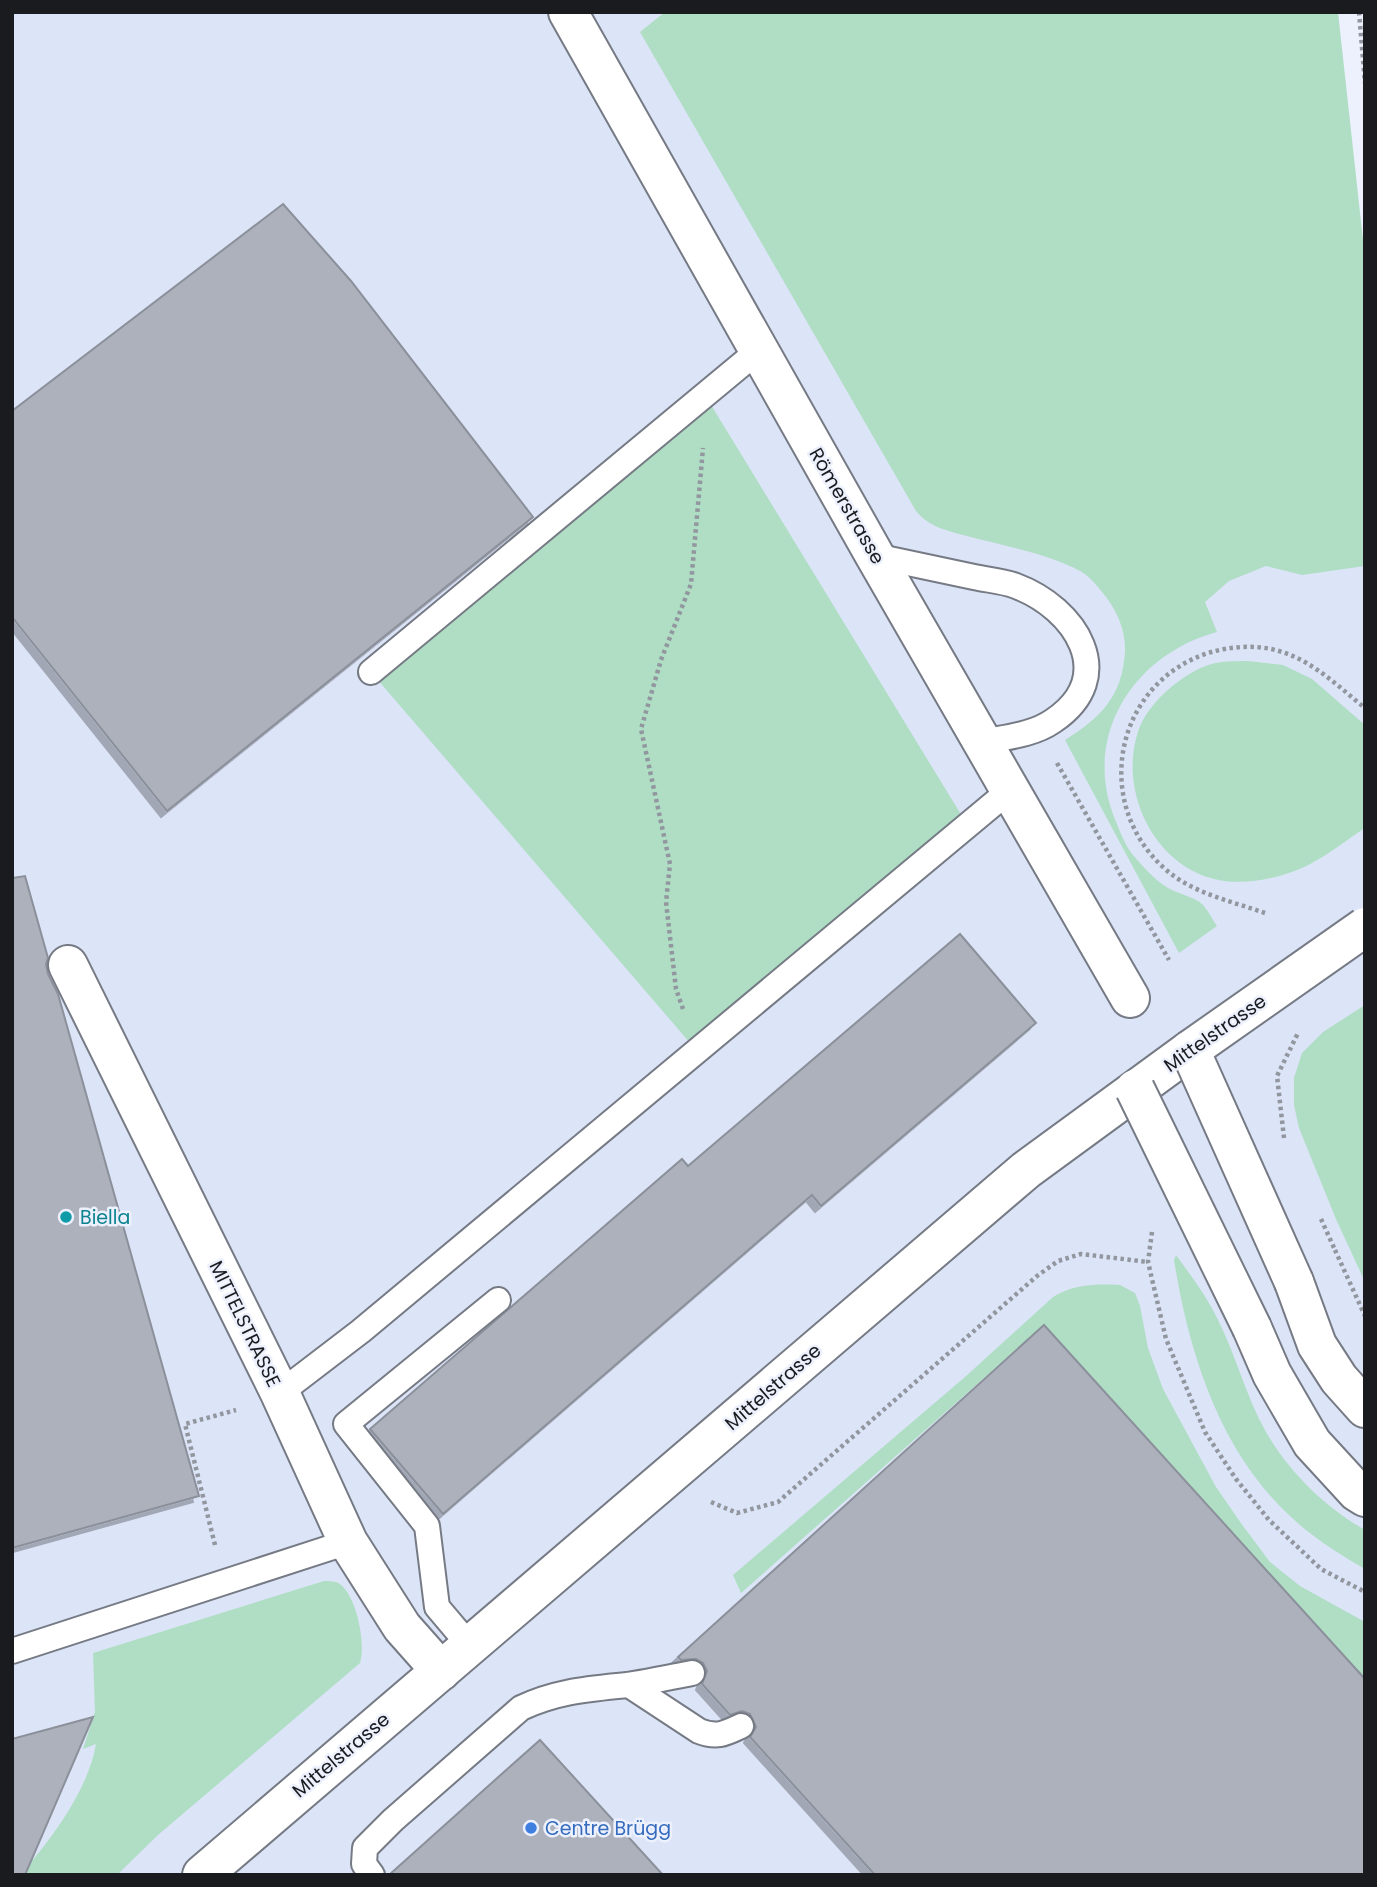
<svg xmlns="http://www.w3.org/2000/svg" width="1377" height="1887" viewBox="0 0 1377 1887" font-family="Poppins,sans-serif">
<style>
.built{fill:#dce4f7}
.green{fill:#afdec4}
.building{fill:#acb1bc;stroke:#8b909b;stroke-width:2;filter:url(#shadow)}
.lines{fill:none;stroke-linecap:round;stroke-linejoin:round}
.service-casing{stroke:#757a84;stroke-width:28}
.minor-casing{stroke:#757a84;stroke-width:42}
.secondary-casing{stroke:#757a84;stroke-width:42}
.motorway-casing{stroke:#757a84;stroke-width:42}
.path{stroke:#92969e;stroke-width:4.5;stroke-dasharray:3.5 3.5;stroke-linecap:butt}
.service{stroke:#fff;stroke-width:24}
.minor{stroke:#fff;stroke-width:38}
.secondary{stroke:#fff;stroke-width:38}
.motorway{stroke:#fff;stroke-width:38}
.secondary-bridge-casing{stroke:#757a84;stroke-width:42;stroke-linecap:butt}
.motorway-bridge-casing{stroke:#757a84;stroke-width:42;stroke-linecap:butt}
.path-bridge{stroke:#92969e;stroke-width:4.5;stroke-dasharray:3.5 3.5;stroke-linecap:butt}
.secondary-bridge{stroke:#fff;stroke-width:38}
.motorway-bridge{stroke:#fff;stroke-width:38}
.culture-dot{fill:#0f9aa8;stroke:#ecf1fd;stroke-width:2.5}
.shop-dot{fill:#3f7fe0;stroke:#ecf1fd;stroke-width:2.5}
.labels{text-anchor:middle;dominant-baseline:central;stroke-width:5;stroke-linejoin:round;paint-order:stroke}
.street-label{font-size:19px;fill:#191b1f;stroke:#ecf1fd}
.culture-label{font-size:19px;fill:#0d838f;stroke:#ecf1fd;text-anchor:start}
.shop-label{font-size:19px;fill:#366cbe;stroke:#ecf1fd;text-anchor:start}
</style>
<defs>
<filter id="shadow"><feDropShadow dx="-6" dy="6" stdDeviation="0" flood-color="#0004"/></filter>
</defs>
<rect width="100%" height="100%" fill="#ecf1fd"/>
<!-- built -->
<path class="built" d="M 12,12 L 1113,12 L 1365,562 L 1365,1875 L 12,1875 Z"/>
<!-- green -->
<g class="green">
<path d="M 665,12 L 1338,12 L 1365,258 L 1365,566 L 1302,575 L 1266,566 L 1229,581 L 1205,602 L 1217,632 C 1135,654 1082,734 1114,817 C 1120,831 1124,844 1133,855 C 1143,867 1155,880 1168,888 C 1178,894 1195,897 1202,904 C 1208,910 1212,919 1217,926 L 1179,953 L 1065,740 C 1101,717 1122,697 1125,652 C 1126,632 1118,613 1106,597 C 1099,588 1091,577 1080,571 C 1047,553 1004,546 967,536 C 948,531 929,527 916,511 L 640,32 Z"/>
<path d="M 705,395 L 968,826 L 697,1051 L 371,672 Z"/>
<path d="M 1248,661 L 1283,665 L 1312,679 L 1365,725 L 1365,828 C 1345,841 1324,858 1302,868 C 1276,879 1242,886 1214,879 C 1154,864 1120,793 1137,735 C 1142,716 1156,700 1170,688 C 1185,676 1202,664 1222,662 C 1230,661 1239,661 1248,661 Z"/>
<path d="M 1365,1005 L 1365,1282 L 1336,1219 L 1299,1128 L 1294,1105 L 1294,1078 L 1302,1053 L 1323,1032 Z"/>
<path d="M 1176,1255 C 1191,1276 1206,1295 1217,1318 C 1236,1355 1246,1397 1266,1432 C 1289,1472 1325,1507 1365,1530 L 1365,1569 C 1339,1554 1312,1537 1290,1516 C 1219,1450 1189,1353 1174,1260 Z"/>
<path d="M 1120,1285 L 1135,1293 L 1140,1306 L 1148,1348 L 1163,1389 L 1216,1487 L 1243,1526 L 1270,1562 L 1300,1586 L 1365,1622 L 1365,1679 L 1044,1325 L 741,1593 L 733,1575 L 965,1377 L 1053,1297 C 1074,1284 1096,1284 1120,1285 Z"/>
<path d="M 324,1581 C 329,1581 336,1581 340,1584 C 357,1597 366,1644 360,1663 L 158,1835 L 117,1875 L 19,1875 C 50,1843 89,1788 96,1744 L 83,1749 L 95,1712 L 93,1653 Z"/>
</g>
<!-- building -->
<g class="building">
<path d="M 283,204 L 351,281 L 533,517 L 167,811 L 12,617 L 12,411 Z"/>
<path d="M 25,876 L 48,958 L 46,964 L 48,974 L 58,994 L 199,1496 L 12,1548 L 12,878 Z"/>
<path d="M 960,934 L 1036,1023 L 821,1206 L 812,1195 L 443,1514 L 370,1429 L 682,1159 L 688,1166 Z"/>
<path d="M 1044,1325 L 1365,1679 L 1365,1875 L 875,1875 L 750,1737 L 756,1727 L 750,1714 L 742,1711 L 730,1715 L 702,1684 L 707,1671 L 703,1663 L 696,1659 L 681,1660 L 678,1657 Z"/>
<path d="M 93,1717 L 25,1875 L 12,1875 L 12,1739 Z"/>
<path d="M 540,1740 L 663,1875 L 389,1875 L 495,1780 Z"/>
</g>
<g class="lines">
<defs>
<g id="service">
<path d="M 875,556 C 908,563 941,570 974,577 C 988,580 1003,581 1016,586 C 1075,608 1120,676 1053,721 C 1033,735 1006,737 982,742"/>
<path d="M 371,672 L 759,350"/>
<path d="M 280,1393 L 361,1331 L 1010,790"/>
<path d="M 470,1646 L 437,1607 L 427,1526 L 346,1424 L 498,1300"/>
<path d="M 12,1651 L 348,1542"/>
<path d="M 629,1685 L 699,1731 C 717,1738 724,1734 741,1726"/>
<path d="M 372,1875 L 364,1864 L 365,1848 L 393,1820 L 521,1708 C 557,1691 589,1689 627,1685 C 649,1682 671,1677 692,1673"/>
</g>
<g id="minor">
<path d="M 568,12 L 875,556 L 1130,998"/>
<path d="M 68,965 L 280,1393 L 348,1542 L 402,1627 L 441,1671"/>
</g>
<path id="secondary" d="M 202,1875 L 1026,1170 L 1190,1050"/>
<g id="motorway">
<path d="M 1294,1282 L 1317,1345 L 1339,1379 L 1365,1408"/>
<path d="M 1252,1328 L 1272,1374 L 1312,1443 L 1357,1492 L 1365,1497"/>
</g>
</defs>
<!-- service casing -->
<use href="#service" class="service-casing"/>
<!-- minor casing -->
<use href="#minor" class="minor-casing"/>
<!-- secondary casing -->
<use href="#secondary" class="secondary-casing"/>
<!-- motorway casing -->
<use href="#motorway" class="motorway-casing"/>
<!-- path -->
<g class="path">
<path d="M 1359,12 L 1365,83"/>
<path d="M 1057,763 L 1169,960"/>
<path d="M 1265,913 C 1231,901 1191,893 1164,868 C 1092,803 1114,684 1208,653 C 1231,646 1259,644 1282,652 C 1314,662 1339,687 1365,708"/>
<path d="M 683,1009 L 676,989 L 666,902 L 670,864 L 641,729 L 661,660 L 691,584 L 703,448"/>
<path d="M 1152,1232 L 1148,1262 L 1166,1339 L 1205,1432 L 1236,1479 L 1269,1520 L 1321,1569 L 1365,1592"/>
<path d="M 1335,1250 L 1365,1316"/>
<path d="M 711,1502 L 737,1513 L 778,1502 L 1037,1276 L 1058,1261 L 1081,1254 L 1148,1262"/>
<path d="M 215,1545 L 185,1424 L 236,1410"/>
</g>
<!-- service -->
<use href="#service" class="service"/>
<!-- minor -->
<use href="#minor" class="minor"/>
<!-- secondary -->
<use href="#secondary" class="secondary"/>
<!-- motorway -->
<use href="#motorway" class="motorway"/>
<defs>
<path id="secondary-bridge" d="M 1190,1050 L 1365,927"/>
<g id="motorway-bridge">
<path d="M 1190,1050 L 1294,1282"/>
<path d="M 1135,1089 L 1252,1328"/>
</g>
</defs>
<!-- secondary-bridge casing -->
<use href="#secondary-bridge" class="secondary-bridge-casing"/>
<!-- motorway-bridge casing -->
<use href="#motorway-bridge" class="motorway-bridge-casing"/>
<!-- path-bridge -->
<g class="path-bridge">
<path d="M 1284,1138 L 1277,1076 L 1298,1033"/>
<path d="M 1321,1219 L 1335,1250"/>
</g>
<!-- secondary-bridge -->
<use href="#secondary-bridge" class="secondary-bridge"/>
<!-- motorway-bridge -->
<use href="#motorway-bridge" class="motorway-bridge"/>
</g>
<!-- markers -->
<circle class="culture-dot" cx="66" cy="1217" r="7"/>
<circle class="shop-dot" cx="531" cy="1828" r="7"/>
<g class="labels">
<!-- street labels -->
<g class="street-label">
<text transform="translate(847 506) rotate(60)">Römerstrasse</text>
<text transform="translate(1215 1033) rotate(-35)">Mittelstrasse</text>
<text transform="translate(245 1324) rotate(64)">MITTELSTRASSE</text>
<text transform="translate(773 1387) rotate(-41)">Mittelstrasse</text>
<text transform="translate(341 1755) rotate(-40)">Mittelstrasse</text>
</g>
<!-- culture labels -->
<g class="culture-label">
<text x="80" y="1217">Biella</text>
</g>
<!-- shop labels -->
<g class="shop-label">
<text x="545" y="1828">Centre Brügg</text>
</g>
</g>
<!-- border -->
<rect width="1377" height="1887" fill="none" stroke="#191b1f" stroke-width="28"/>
</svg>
